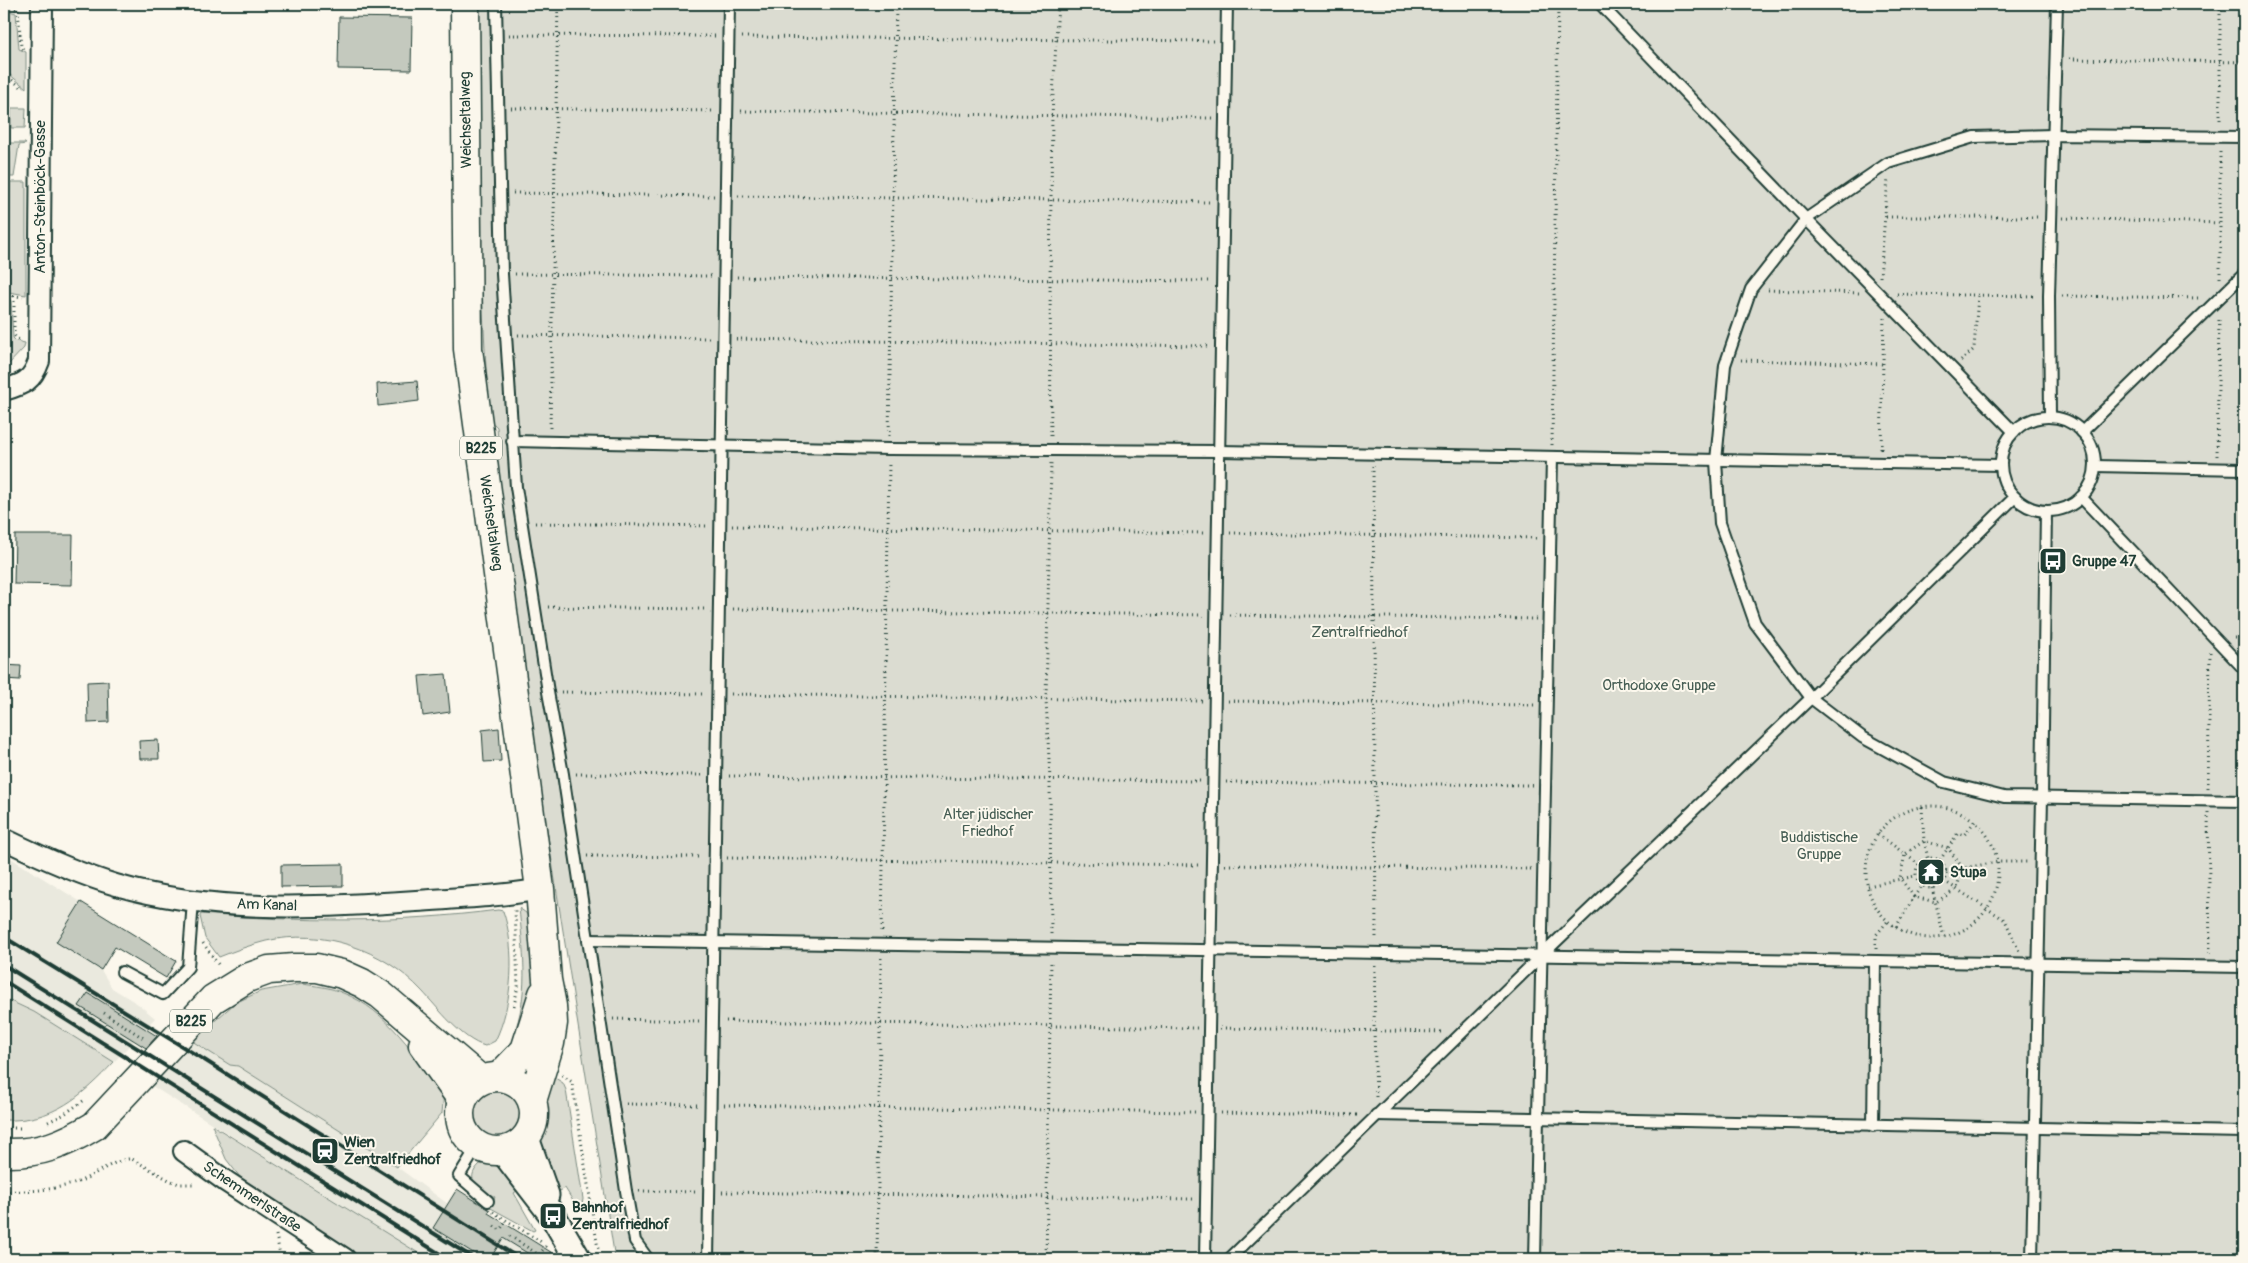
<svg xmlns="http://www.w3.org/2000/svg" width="2248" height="1263" viewBox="0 0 2248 1263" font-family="Pangolin,sans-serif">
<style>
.built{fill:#eae9de}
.green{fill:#dbdcd1;stroke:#7d8c82}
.building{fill:#c4c9be;stroke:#1f3d34}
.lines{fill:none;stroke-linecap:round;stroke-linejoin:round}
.service-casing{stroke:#1f3d34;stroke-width:14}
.minor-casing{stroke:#1f3d34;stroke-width:24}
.tertiary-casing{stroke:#1f3d34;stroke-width:29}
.primary-casing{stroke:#1f3d34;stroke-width:31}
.path{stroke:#1f3d34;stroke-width:3;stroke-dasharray:1 4;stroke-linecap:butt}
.service{stroke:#fbf7ec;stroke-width:10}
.minor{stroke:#fbf7ec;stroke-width:20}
.tertiary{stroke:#fbf7ec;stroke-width:25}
.primary{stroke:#fbf7ec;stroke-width:28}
.rail{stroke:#1f3d34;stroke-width:4}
.labels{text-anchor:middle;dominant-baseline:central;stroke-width:4;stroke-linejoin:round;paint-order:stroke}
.shield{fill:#fbf7ec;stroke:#61756b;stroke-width:1}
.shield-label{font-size:14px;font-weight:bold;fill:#1f3d34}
.street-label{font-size:15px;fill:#1f3d34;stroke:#fbf7ec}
.poi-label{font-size:15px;font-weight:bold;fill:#1f3d34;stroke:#fbf7ec;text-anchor:start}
.park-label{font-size:15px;fill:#455d53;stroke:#fbf7ec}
</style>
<rect width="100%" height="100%" fill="#fbf7ec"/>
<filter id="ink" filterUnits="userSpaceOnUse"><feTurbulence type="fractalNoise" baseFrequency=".02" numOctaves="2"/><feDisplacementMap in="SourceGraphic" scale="10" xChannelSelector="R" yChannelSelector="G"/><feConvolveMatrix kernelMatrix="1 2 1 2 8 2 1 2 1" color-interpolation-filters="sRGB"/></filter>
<g filter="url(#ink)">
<!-- built -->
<g class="built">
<path d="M 4,854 L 81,902 L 56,942 L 101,970 L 112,988 L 138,1004 L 155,1018 L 114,1062 L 34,1012 L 4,998 Z"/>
<path d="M 192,1041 L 230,1065 L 238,1065 L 397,1167 L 448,1204 L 537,1259 L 428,1259 L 152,1086 Z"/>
</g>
<!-- green -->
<g class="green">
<path d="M 475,4 L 2244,4 L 2244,1259 L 615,1259 L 499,527 L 490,450 L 496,449 L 498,446 L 497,427 L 494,424 L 489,425 L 479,234 Z"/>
<path d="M 9,11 L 16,13 L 19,49 L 26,52 L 26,88 L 4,70 L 4,17 Z"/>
<path d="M 11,108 L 26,108 L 25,128 L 11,128 Z"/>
<path d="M 4,143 L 25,143 L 26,144 L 19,145 L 14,177 L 10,177 L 10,151 L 4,150 Z"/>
<path d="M 10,182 L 26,182 L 26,295 L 9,292 Z"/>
<path d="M 7,297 L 11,301 L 13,338 L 16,341 L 25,343 L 24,348 L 7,366 L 4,366 L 4,301 Z"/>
<path d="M 519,908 L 526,913 L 531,922 L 534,995 L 518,1033 L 516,1028 C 529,987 523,950 519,908 Z"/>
<path d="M 498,910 L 503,911 C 516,948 513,1005 495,1041 L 485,1046 C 462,1040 438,1008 422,991 C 383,949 322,928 266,941 C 250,945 234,951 219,957 L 205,938 L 200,916 L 201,914 C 301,922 399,923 498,910 Z"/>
<path d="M 302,984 C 316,986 330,987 343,993 C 388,1010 416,1057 444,1093 L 442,1113 L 397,1167 L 238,1066 L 230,1065 L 192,1041 L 235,1003 L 261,991 Z"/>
<path d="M 4,998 L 34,1012 L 114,1062 C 82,1096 53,1122 4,1120 Z"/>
<path d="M 549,1074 L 563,1083 L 566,1090 L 583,1199 L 582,1205 L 579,1207 L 576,1206 L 565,1188 L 560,1191 L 548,1176 L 537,1145 L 544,1120 L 543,1098 Z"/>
<circle cx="496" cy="1116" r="29"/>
<path d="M 212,1125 L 428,1259 L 360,1259 L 240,1177 L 226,1159 Z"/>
<path d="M 480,1164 C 504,1164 507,1171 518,1190 L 514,1193 L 535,1230 L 533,1231 L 489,1207 L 495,1197 C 481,1189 462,1181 480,1164 Z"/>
</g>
<!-- building -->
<g class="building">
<path d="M 339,17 L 412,18 L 411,70 L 338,69 Z"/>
<path d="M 417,381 L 419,401 L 378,406 L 377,384 Z"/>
<path d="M 15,535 L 73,535 L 72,585 L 14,584 Z"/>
<path d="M 4,665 L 21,666 L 20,680 L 4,679 Z"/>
<path d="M 446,674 L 450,712 L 423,716 L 419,676 Z"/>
<path d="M 108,681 L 109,722 L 88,723 L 87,682 Z"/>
<path d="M 499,728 L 501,761 L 484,762 L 482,730 Z"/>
<path d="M 158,740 L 159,759 L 140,759 L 139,741 Z"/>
<path d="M 343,864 L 343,886 L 281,887 L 281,865 Z"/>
<path d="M 81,902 L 176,961 L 166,978 L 115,947 L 101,970 L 56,942 Z"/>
<path d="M 88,993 L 157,1036 L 146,1048 L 79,1006 Z"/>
<path d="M 457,1189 L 490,1210 L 488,1213 L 562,1259 L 537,1259 L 503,1238 L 490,1259 L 483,1259 L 433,1228 Z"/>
</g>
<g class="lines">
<defs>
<g id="service">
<path d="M 496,4 L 502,274 L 516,487 L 548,692 L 563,774 L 626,1191 L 635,1241 L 648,1259"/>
<path d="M 1600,4 L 1806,219 L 2014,432"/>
<path d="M 2244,137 L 2052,135 L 1974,137 L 1888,163 L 1806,219 L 1751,289 L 1725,365 L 1716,461 L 1720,523 L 1755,623 L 1811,698 L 1862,737 L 1944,782 L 2004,797 L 2244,801"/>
<path d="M 2050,417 L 2049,296 L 2057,4"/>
<circle cx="2048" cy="464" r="47"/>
<path d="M 2082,432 L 2244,274"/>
<path d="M 512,441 L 889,449 L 1219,451 L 2001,465"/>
<path d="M 2095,466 L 2244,469"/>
<path d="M 2081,497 L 2244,669"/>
<path d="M 588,940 L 2244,967"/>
<path d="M 122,972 L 163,994 L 188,967 L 193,901"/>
<path d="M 1376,1115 L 2244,1132"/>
<path d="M 1873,1126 L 1875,961"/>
<path d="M 477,1147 L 459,1176 L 488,1201"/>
<path d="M 708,1259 L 729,4"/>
<path d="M 1205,1259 L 1227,4"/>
<path d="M 1229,1259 L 1542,955 L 1811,698 L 2015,497"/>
<path d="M 1535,1259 L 1552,458"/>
<path d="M 2032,1259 L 2042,798 L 2046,511"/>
</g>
<g id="minor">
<path d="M 4,390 C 24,384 32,381 39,361 L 42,4"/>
<path d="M 4,839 C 39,856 78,874 116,885 C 212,913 317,908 416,901 C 457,898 499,897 540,889"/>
<path d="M 184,1151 L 227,1182 L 345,1259"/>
</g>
<g id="tertiary">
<path d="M 526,1138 L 546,1195"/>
<path d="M 503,1151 L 553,1216 L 578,1259"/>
</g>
<g id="primary">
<path d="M 465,4 L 468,349 L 540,889 L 547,980 L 552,1006 L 553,1023 L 550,1043 L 532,1101"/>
<path d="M 423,1045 L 462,1100"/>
<circle cx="497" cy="1114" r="37"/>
<path d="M 499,1077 L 525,1050 L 543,994"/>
<path d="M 4,1153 C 40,1154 64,1144 94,1126 L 213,999 L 247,978 L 269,970 L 294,968 L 317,968 L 342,974 L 362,983 L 381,995 L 481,1080"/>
</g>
</defs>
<!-- service casing -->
<use href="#service" class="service-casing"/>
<!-- minor casing -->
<use href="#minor" class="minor-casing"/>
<!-- tertiary casing -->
<use href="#tertiary" class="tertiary-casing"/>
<!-- primary casing -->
<use href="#primary" class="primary-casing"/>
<!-- path -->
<g class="path">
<path d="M 2220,4 L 2220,123"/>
<path d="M 10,8 L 19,10"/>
<path d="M 18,9 L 21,47 L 24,50"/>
<path d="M 509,35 L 715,36"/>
<path d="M 742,37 L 1213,41"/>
<path d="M 2069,59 L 2244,62"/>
<path d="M 4,74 L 24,89"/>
<path d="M 511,108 L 715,111"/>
<path d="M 741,111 L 1212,118"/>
<path d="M 513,193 L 714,196"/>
<path d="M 738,196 L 1212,202"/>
<path d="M 1886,217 L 2039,217"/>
<path d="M 2063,218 L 2220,223"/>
<path d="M 515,274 L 711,276"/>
<path d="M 737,277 L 1208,281"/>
<path d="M 1880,277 L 1888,178"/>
<path d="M 2220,278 L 2220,149"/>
<path d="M 1768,290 L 1859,293"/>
<path d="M 1897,294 L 2036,296"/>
<path d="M 8,295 L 23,297"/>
<path d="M 14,296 L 14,335 L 17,339 L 22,340"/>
<path d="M 2062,296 L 2201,298"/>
<path d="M 518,335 L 710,338"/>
<path d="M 736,339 L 1207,346"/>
<path d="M 1741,360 L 1883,364"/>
<path d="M 1961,361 L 1974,349 L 1978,295"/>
<path d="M 550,428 L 558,4"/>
<path d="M 889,436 L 896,4"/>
<path d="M 1051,436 L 1050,280 L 1052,116 L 1058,4"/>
<path d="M 1552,445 L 1558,4"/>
<path d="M 1881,449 L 1884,318"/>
<path d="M 2217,456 L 2219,317"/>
<path d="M 1373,466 L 1376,940"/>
<path d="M 535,523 L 709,526"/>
<path d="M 732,526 L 1206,533"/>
<path d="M 1230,533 L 1538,538"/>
<path d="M 548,607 L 706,609"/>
<path d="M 733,609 L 1204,615"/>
<path d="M 1230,615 L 1536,619"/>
<path d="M 2234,638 L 2244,638"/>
<path d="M 561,692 L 705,694"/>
<path d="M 731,694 L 1202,701"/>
<path d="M 1228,701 L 1534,705"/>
<path d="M 576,774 L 702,775"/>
<path d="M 729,776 L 1200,781"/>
<path d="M 1226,782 L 1532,785"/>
<path d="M 2208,788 L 2210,652"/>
<circle cx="1932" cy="872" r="66"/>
<path d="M 1922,807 L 1924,841 L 1928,858"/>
<path d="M 2208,812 L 2210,953"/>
<path d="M 1878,834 L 1905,854 L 1924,841 L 1948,848 L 1962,867 L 1957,889 L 1936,902 L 1914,897 L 1922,885"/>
<path d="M 587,856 L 701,857"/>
<path d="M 727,858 L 1198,865"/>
<circle cx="1931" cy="873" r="15"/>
<path d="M 1940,860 L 1958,833 L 1964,835 L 1975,821"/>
<path d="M 1225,865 L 1531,869"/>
<path d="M 1946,871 L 1998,862 L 2028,862"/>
<path d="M 1944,881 L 2005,920 L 2019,951"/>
<path d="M 1868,886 L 1915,876"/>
<path d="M 1932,888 L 1944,937"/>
<path d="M 1896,927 L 1914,897 L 1900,878 L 1905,854 L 1918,864"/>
<path d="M 882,931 L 889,462"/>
<path d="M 1051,934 L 1050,780 L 1046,699 L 1051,463"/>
<path d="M 203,943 L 220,967"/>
<path d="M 1876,949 L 1876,935 L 1888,921"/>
<path d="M 1375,966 L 1374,1030 L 1376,1097"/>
<path d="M 514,1006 L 518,986 L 515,910"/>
<path d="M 104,1013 L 145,1039"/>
<path d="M 613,1019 L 699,1021"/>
<path d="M 726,1021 L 1197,1028"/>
<path d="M 1220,1028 L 1444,1032"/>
<path d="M 562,1075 L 572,1082 L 598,1249"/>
<path d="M 626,1104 L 697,1105"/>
<path d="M 724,1105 L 1195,1112"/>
<path d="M 1221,1113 L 1357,1115"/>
<path d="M 48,1122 L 63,1115 L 86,1099"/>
<path d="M 4,1128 L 23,1128"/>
<path d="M 4,1191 C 27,1192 50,1190 73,1184 C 90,1179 117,1157 132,1159 L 169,1180 L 179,1184 L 196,1184"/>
<path d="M 639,1191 L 696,1192"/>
<path d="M 722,1192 L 1193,1199"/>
<path d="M 493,1212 L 543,1243"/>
<path d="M 494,1226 L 500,1230 L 507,1220"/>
<path d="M 276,1235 L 281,1259"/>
<path d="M 510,1236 L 539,1255 L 546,1246"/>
<path d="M 877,1259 L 881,957"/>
<path d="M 1046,1259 L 1051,960"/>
</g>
<!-- service -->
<use href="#service" class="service"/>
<!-- minor -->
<use href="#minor" class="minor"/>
<!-- tertiary -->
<use href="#tertiary" class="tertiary"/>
<!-- primary -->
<use href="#primary" class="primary"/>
<!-- rail -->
<g class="rail">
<path d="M 4,937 L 206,1061 L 520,1259"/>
<path d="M 4,965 L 475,1259"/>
<path d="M 4,981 L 448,1259"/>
</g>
</g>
</g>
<!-- icons -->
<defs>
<symbol id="bus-square" viewBox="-11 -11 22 22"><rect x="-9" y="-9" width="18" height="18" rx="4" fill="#1f3d34" stroke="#fbf7ec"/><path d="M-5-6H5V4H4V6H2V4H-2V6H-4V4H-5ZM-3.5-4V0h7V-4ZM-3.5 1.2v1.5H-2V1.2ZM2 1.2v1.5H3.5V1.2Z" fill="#fff"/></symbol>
<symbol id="temple-square" viewBox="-11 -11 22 22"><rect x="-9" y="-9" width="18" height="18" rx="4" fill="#1f3d34" stroke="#fbf7ec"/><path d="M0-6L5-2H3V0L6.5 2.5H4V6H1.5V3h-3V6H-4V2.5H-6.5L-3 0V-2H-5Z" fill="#fff"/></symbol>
<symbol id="station-square" viewBox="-11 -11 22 22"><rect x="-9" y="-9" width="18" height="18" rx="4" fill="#1f3d34" stroke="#fbf7ec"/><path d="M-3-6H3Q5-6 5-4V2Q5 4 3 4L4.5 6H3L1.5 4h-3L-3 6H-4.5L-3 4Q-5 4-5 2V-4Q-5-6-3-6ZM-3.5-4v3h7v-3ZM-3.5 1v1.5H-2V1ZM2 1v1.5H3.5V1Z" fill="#fff"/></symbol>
</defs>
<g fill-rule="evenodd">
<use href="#bus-square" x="2037" y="545" width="32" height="32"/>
<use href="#temple-square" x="1915" y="856" width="32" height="32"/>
<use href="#station-square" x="309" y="1135" width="32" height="32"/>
<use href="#bus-square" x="537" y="1200" width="32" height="32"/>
</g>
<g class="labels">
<!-- shield labels -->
<g class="shield">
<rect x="460" y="436.5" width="42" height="23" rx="4"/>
<rect x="170" y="1009.5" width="42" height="23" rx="4"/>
</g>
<g class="shield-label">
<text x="481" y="448">B225</text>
<text x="191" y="1021">B225</text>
</g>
<!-- street labels -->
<g class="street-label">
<text transform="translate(466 120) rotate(-91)">Weichseltalweg</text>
<text transform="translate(40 197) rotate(-90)">Anton-Steinböck-Gasse</text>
<text transform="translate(491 523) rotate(82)">Weichseltalweg</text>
<text transform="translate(267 905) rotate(2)">Am Kanal</text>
<text transform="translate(252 1197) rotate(34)">Schemmerlstraße</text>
</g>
<!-- poi labels -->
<g class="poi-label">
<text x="2072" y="561">Gruppe 47</text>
<text x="1950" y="872">Stupa</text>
<text x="344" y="1142">Wien<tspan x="344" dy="17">Zentralfriedhof</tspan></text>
<text x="572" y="1207">Bahnhof<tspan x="572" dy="17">Zentralfriedhof</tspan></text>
</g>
<!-- park labels -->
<g class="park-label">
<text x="1360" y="632">Zentralfriedhof</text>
<text x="1659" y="685">Orthodoxe Gruppe</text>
<text x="988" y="814">Alter jüdischer<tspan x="988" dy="17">Friedhof</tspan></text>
<text x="1819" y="837">Buddistische<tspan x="1819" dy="17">Gruppe</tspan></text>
</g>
</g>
<!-- margin -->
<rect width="2248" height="1263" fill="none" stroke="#fbf7ec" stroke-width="20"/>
<rect x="10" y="10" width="2228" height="1243" fill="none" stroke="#1f3d34" stroke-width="2" filter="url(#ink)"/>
</svg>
